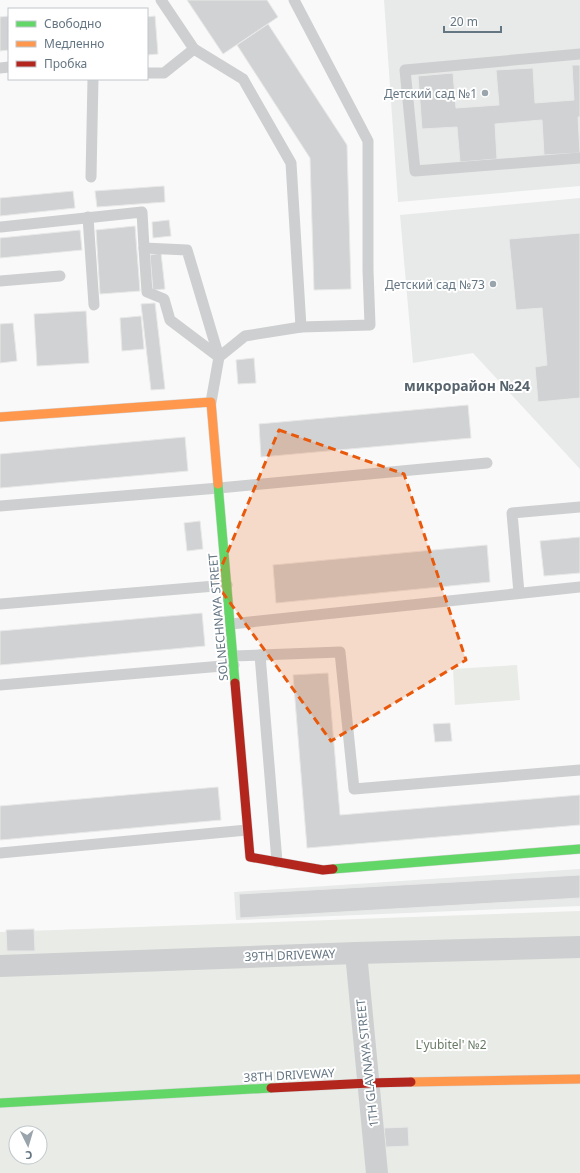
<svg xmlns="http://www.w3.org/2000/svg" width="580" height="1173" viewBox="0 0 580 1173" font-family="'Noto Sans',sans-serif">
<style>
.built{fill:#e8e9e9}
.green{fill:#e8ebe6;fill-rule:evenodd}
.building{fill:#d0d2d3;stroke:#e8e8e8}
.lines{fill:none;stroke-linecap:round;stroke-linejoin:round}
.fast-casing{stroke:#d5d6d7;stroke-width:10}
.slow-casing{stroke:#d5d6d7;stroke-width:10}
.jam-casing{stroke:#d5d6d7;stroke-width:10}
.lane{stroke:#cecfd0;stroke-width:11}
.street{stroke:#cecfd0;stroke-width:22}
.fast{stroke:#63d668;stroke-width:9}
.slow{stroke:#ff974d;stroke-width:9}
.jam{stroke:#b3261e;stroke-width:9}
.marked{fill:#e8590c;fill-opacity:0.2;stroke:#e8590c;stroke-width:3;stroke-dasharray:8 5;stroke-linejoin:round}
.poi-dot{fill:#99a4ac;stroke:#fff;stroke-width:1.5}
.labels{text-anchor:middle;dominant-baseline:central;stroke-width:4;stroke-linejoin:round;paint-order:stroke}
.poi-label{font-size:12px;fill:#657683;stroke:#fff;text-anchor:end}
.street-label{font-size:12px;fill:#657683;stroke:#fff}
.park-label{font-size:12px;fill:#687a64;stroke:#fff}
.quarter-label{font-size:14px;font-weight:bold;fill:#57646e;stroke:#fff}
</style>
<rect width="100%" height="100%" fill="#f9f9f9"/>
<!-- built -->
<g class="built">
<path d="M 384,0 L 580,0 L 580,186 L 398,202 Z"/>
<path d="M 580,198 L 580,469 L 473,353 L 413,363 L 400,215 Z"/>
<path d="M 580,869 L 580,906 L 236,920 L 234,892 Z"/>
</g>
<!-- green -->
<g class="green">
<path d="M 517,665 L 520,700 L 455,705 L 453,669 Z"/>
<path d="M 580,911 L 580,1173 L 0,1173 L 0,932 ZM 16,1133 L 40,1133 L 40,1157 L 16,1157 Z"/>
</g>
<!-- building -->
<g class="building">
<path d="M 187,0 L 267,0 L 278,17 L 223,54 Z"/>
<path d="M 9,16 L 9,50 L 0,51 L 0,17 Z"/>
<path d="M 155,16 L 158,54 L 147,55 L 147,17 Z"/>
<path d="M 268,24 L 347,145 L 351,289 L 314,290 L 310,158 L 237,45 Z"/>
<path d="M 572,65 L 580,65 L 580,117 L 578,117 L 580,153 L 544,155 L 542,120 L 495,124 L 497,159 L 460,162 L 457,127 L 422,129 L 418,76 L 453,73 L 456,108 L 499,105 L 496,70 L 533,68 L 535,103 L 574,100 Z"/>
<path d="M 164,186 L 165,202 L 97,207 L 95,191 Z"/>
<path d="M 73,191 L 75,208 L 0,216 L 0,198 Z"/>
<path d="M 169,220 L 171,236 L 153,238 L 152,222 Z"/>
<path d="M 135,226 L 140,291 L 100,294 L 96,230 Z"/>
<path d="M 80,230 L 82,250 L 0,258 L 0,238 Z"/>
<path d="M 580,233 L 580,398 L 538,402 L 535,367 L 547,365 L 542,308 L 516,310 L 509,239 Z"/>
<path d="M 161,253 L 165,289 L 153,290 L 150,255 Z"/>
<path d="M 155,303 L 165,389 L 151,390 L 141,304 Z"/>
<path d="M 86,311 L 89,363 L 37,366 L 34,314 Z"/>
<path d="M 141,316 L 144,349 L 122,351 L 120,318 Z"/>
<path d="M 13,323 L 17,361 L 0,363 L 0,324 Z"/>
<path d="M 254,358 L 256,383 L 238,384 L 236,360 Z"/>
<path d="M 468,405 L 471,438 L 261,457 L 259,424 Z"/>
<path d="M 185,437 L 188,471 L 0,488 L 0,454 Z"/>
<path d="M 200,521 L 203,549 L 187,551 L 184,523 Z"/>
<path d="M 580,537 L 580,573 L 544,576 L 540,541 Z"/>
<path d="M 487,545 L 490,582 L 276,603 L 273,565 Z"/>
<path d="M 202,613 L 205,646 L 0,665 L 0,631 Z"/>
<path d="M 328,673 L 340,815 L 580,795 L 580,825 L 307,848 L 293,675 Z"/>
<path d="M 450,723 L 452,741 L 435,742 L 433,724 Z"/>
<path d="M 218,787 L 221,820 L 0,840 L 0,806 Z"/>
<path d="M 580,875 L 580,898 L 240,918 L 239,894 Z"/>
<path d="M 34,929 L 35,951 L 7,951 L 6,930 Z"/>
<path d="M 408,1127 L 409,1146 L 386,1147 L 384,1128 Z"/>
</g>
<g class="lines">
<defs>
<g id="fast">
<path d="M 218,484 L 235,683"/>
<path d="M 333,869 L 580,849"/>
<path d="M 0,1103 L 271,1088"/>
</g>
<g id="slow">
<path d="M 0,417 L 211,402 L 218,484"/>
<path d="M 411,1082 L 580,1079"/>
</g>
<g id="jam">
<path d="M 235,683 L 250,857 L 323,870 L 333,869"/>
<path d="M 271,1088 L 370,1083 L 411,1082"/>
</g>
</defs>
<!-- fast casing -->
<use href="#fast" class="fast-casing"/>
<!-- slow casing -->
<use href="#slow" class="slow-casing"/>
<!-- jam casing -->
<use href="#jam" class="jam-casing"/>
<!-- lane -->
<g class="lane">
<path d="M 161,0 L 194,49 L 243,79 L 291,163 L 301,327"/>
<path d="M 580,54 L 405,70 L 415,171 L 580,158"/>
<path d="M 0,68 L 9,67"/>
<path d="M 147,73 L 164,73 L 194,49"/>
<path d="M 91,177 L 93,79"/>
<path d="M 88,217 L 94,305"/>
<path d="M 1,227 L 142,212 L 144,248 L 187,250 L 219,357"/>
<path d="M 144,248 L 147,292 L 164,299 L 170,320 L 219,357"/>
<path d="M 0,281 L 60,276"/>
<path d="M 211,402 L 219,357 L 245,336 L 301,327 L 370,325 L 368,270 L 368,141 L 294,0"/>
<path d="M 0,506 L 219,488 L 487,463"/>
<path d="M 519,593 L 512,513 L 580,507"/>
<path d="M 0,604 L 227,585"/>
<path d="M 231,624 L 580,587"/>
<path d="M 260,655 L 277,862"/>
<path d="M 233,656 L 340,652 L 354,789 L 580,770"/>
<path d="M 0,685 L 234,665"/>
<path d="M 0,853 L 247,830"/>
</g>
<!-- street -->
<g class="street">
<path d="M 356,953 L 377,1173"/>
<path d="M 0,966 L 356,953 L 580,947"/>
</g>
<!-- fast -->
<use href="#fast" class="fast"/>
<!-- slow -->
<use href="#slow" class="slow"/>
<!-- jam -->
<use href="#jam" class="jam"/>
</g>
<!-- marked area -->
<path class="marked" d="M 279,430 L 404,474 L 466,660 L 331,741 L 215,582 Z"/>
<!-- markers -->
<g class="poi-dot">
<circle cx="485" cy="93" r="4"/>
<circle cx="493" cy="284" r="4"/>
</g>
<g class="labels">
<!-- poi labels -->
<g class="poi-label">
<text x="477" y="93">Детский сад №1</text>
<text x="485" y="284">Детский сад №73</text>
</g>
<!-- street labels -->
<g class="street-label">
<text transform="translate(218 617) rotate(-95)">SOLNECHNAYA STREET</text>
<text transform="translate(290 955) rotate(-2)">39TH DRIVEWAY</text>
<text transform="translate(367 1063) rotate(-96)">1TH GLAVNAYA STREET</text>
<text transform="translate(289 1075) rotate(-3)">38TH DRIVEWAY</text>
</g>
<!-- park labels -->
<g class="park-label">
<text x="451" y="1044">L'yubitel' №2</text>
</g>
<!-- quarter labels -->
<g class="quarter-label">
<text x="467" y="385">микрорайон №24</text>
</g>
</g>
<!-- legend -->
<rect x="8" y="8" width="140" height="72" fill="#ffffff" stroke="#c1c8cd"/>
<rect x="16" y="21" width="20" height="6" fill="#63d668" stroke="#c1c8cd"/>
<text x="44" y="28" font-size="12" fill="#657683">Свободно</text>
<rect x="16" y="41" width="20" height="6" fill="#ff974d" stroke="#c1c8cd"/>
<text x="44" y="48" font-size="12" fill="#657683">Медленно</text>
<rect x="16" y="61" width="20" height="6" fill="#b3261e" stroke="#c1c8cd"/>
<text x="44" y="68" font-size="12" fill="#657683">Пробка</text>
<!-- north arrow -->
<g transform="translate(28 1145) rotate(175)"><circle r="19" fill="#ffffff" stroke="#c1c8cd"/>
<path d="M0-3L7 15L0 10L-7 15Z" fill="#99a4ac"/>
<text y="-6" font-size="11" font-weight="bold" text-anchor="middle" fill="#657683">С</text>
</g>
<!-- scale -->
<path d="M444 26v6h57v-6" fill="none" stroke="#657683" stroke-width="2"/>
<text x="450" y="26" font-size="12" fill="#657683" stroke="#ffffff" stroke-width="3" paint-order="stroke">20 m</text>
</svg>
